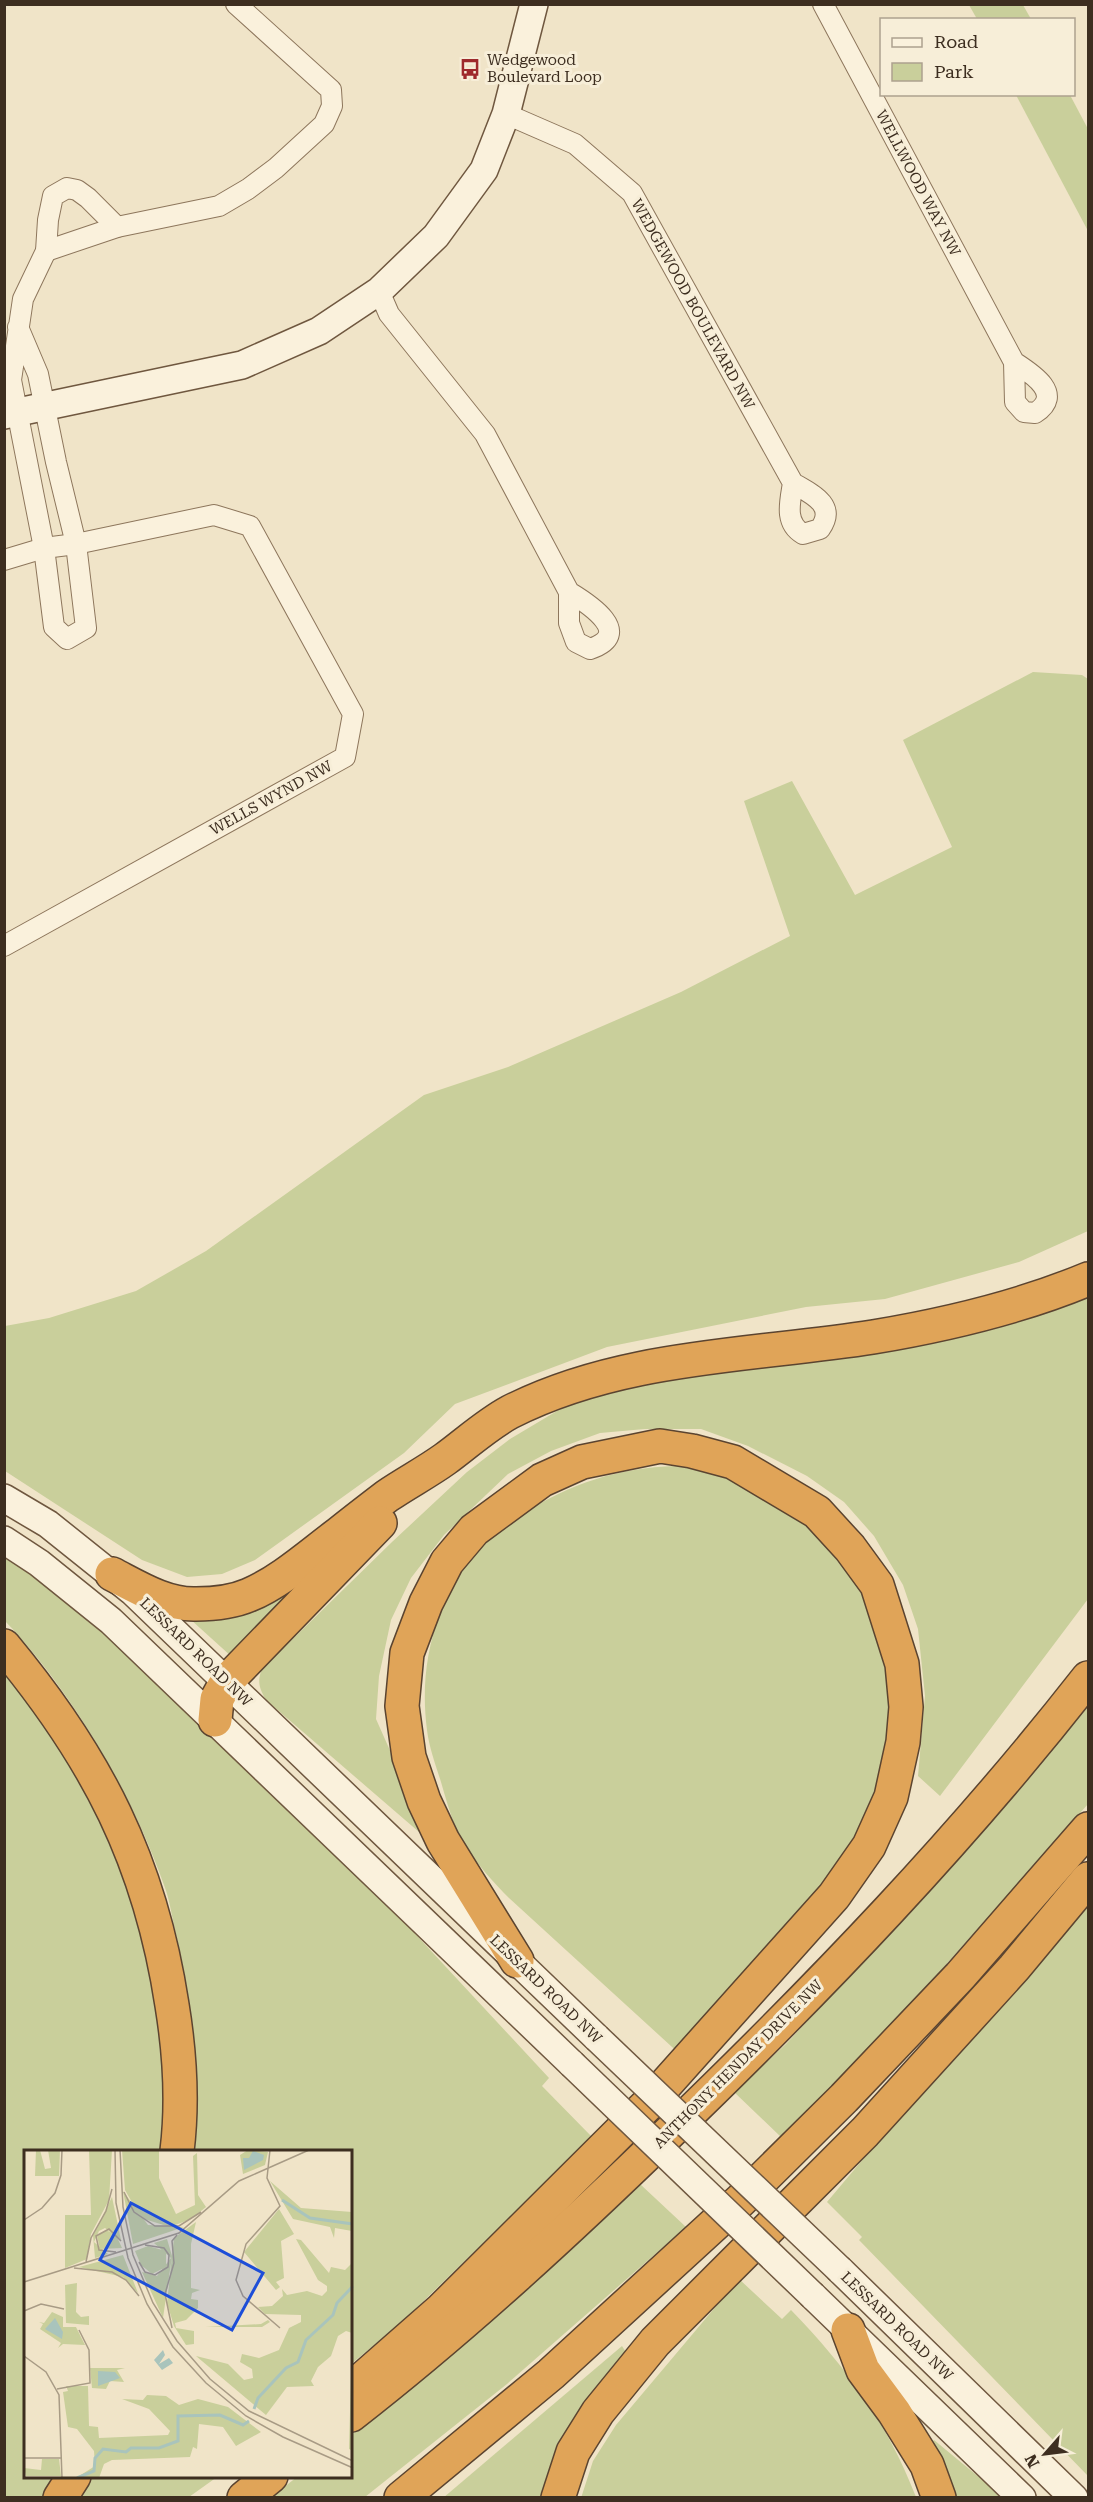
<svg xmlns="http://www.w3.org/2000/svg" width="1093" height="2502" viewBox="0 0 1093 2502" font-family="'Roboto Serif',serif">
<style>
.green{fill:#c9cf9b}
.lines{fill:none;stroke-linecap:round;stroke-linejoin:round}
.street-casing{stroke:#8d765c;stroke-width:22}
.secondary-casing{stroke:#6f573f;stroke-width:30}
.highway-casing{stroke:#5b4430;stroke-width:36}
.street{stroke:#faf1dc;stroke-width:20}
.secondary{stroke:#faf1dc;stroke-width:27}
.highway{stroke:#e0a458;stroke-width:33}
.secondary-bridge-casing{stroke:#6f573f;stroke-width:30;stroke-linecap:butt}
.secondary-bridge{stroke:#faf1dc;stroke-width:27}
.labels{text-anchor:middle;dominant-baseline:central;stroke-width:6;stroke-linejoin:round;paint-order:stroke}
.poi-label{font-size:15px;fill:#3d2e20;stroke:#f7eed8;text-anchor:start}
.street-label{font-size:15px;fill:#3d2e20;stroke:#f7eed8}
.inset-river{fill:none;stroke:#a9c4bc;stroke-width:3}
.inset-road{fill:none;stroke:#a89b85;stroke-width:1.5}
.view{fill:#1d4ed8;fill-opacity:0.15;stroke:#1d4ed8;stroke-width:3}
.inset-edge{fill:none;stroke:#3d2e20;stroke-width:3}
</style>
<rect width="100%" height="100%" fill="#f0e4c8"/>
<!-- green -->
<g class="green">
<path d="M 969,5 L 1023,5 L 1031,19 L 977,19 Z"/>
<path d="M 1016,95 L 1070,95 L 1088,129 L 1088,231 Z"/>
<path d="M 1033,672 L 1082,675 L 1088,679 L 1088,1231 L 1019,1262 L 885,1299 L 806,1307 L 607,1347 L 455,1404 L 404,1453 L 255,1560 L 222,1574 L 187,1577 L 142,1560 L 5,1471 L 5,1326 L 49,1318 L 136,1291 L 206,1251 L 424,1095 L 508,1067 L 681,992 L 790,936 L 744,801 L 792,781 L 855,895 L 952,847 L 903,740 Z"/>
<path d="M 1088,1290 L 1088,1599 L 940,1796 L 918,1776 L 925,1696 L 918,1629 L 903,1585 L 874,1536 L 844,1502 L 807,1476 L 748,1446 L 701,1429 L 645,1429 L 600,1433 L 551,1451 L 508,1474 L 444,1535 L 411,1578 L 391,1620 L 379,1676 L 376,1719 L 424,1827 L 419,1832 L 266,1700 C 259,1688 257,1681 262,1669 L 392,1542 L 467,1472 L 510,1439 L 567,1405 L 646,1381 Z"/>
<path d="M 676,1466 L 711,1468 L 737,1475 L 828,1537 L 866,1593 L 898,1712 L 874,1804 L 838,1870 L 683,2057 L 509,1898 C 493,1882 478,1865 465,1846 C 454,1828 447,1803 441,1782 C 436,1766 429,1747 427,1730 C 418,1662 437,1596 482,1544 C 493,1531 508,1523 522,1514 C 572,1483 617,1468 676,1466 Z"/>
<path d="M 4,1555 L 31,1571 L 83,1613 L 381,1897 L 549,2078 L 542,2086 L 592,2137 L 401,2323 L 351,2364 L 351,2151 L 194,2151 C 203,2079 192,2004 176,1934 C 172,1918 170,1900 164,1885 C 132,1794 72,1691 5,1621 Z"/>
<path d="M 291,1590 L 293,1594 L 232,1657 L 190,1619 C 228,1626 260,1607 291,1590 Z"/>
<path d="M 4,1672 L 51,1732 L 103,1825 L 133,1897 L 150,1966 L 159,2022 L 164,2080 L 161,2151 L 26,2151 L 26,2476 L 54,2477 L 41,2498 L 4,2497 Z"/>
<path d="M 1088,1705 L 1088,1804 L 881,2038 L 781,2137 L 734,2092 L 786,2044 L 917,1903 Z"/>
<path d="M 1088,1892 L 1088,2476 L 859,2240 L 862,2237 L 827,2202 Z"/>
<path d="M 640,2184 L 686,2227 L 507,2384 L 365,2497 L 270,2498 L 297,2477 L 351,2476 L 351,2435 L 421,2380 Z"/>
<path d="M 739,2279 L 782,2319 L 791,2310 C 847,2368 887,2422 916,2497 L 581,2498 L 593,2461 L 616,2425 Z"/>
<path d="M 622,2346 L 627,2354 L 544,2497 L 443,2498 Z"/>
<path d="M 934,2440 L 1003,2497 L 950,2497 L 931,2443 Z"/>
<path d="M 93,2477 L 93,2476 L 217,2477 L 189,2497 L 80,2497 Z"/>
</g>
<g class="lines">
<defs>
<g id="street">
<path d="M 823,4 L 1014,362 C 1031,373 1065,394 1035,413 L 1024,412 L 1015,402 L 1014,362"/>
<path d="M 506,114 L 575,144 L 632,193 L 793,483 C 790,502 784,523 803,534 L 820,529 C 837,505 812,494 793,483"/>
<path d="M 46,251 L 117,227 L 219,206 L 248,189 L 276,168 L 324,124 L 332,106 L 331,90 L 236,4"/>
<path d="M 379,291 L 389,314 L 485,434 L 569,592 L 569,623 L 576,642 L 590,649 C 635,634 589,604 569,592"/>
<path d="M 18,327 L 38,374 L 56,462 L 76,544 L 86,628 L 67,639 L 54,627 L 44,548 L 11,380 L 23,299 L 46,251 L 48,220 L 53,196 L 67,188 L 77,190 L 88,198 L 117,227"/>
<path d="M 4,560 L 44,548 L 76,544 L 214,515 L 250,526 L 353,714 L 345,757 L 4,946"/>
</g>
<g id="secondary">
<path d="M 4,415 L 242,365 L 319,331 L 379,291 L 436,236 L 484,170 L 506,114 L 534,4"/>
<path d="M 4,1498 L 48,1524 L 133,1592 L 597,2038"/>
<path d="M 4,1540 L 39,1563 L 111,1621 L 572,2064"/>
<path d="M 840,2270 L 1074,2498"/>
<path d="M 813,2296 L 1022,2498"/>
</g>
<g id="highway">
<path d="M 112,1574 C 139,1588 166,1605 196,1604 C 213,1604 233,1602 249,1595 C 280,1582 309,1556 337,1535 C 353,1522 370,1509 387,1496 C 406,1483 427,1472 445,1459 C 467,1443 486,1425 510,1412 C 622,1355 752,1356 873,1337 C 945,1325 1021,1307 1088,1279"/>
<path d="M 4,1646 C 97,1758 150,1861 172,2005 C 180,2054 183,2102 177,2151"/>
<path d="M 215,1720 L 217,1699 L 227,1681 L 380,1523"/>
<path d="M 848,2330 L 863,2370 L 894,2412 L 927,2465 L 939,2498"/>
<path d="M 351,2389 L 441,2310 L 648,2104 L 834,1896 L 869,1846 L 891,1797 L 903,1742 L 906,1707 L 902,1664 L 877,1585 L 850,1548 L 817,1512 L 733,1462 L 692,1451 L 660,1446 L 582,1462 L 542,1480 L 474,1530 L 447,1562 L 426,1603 L 407,1653 L 402,1706 L 409,1757 L 424,1801 L 443,1841 L 517,1961"/>
<path d="M 351,2415 C 464,2327 570,2229 673,2129 C 820,1987 962,1839 1088,1678"/>
<path d="M 60,2498 L 74,2476"/>
<path d="M 244,2498 L 271,2476"/>
<path d="M 401,2498 L 551,2374 L 741,2200 L 844,2098 L 960,1976 L 1088,1829"/>
<path d="M 558,2498 L 573,2452 L 598,2412 L 655,2342 L 865,2132 L 1014,1968 L 1088,1879"/>
</g>
</defs>
<!-- street casing -->
<use href="#street" class="street-casing"/>
<!-- secondary casing -->
<use href="#secondary" class="secondary-casing"/>
<!-- highway casing -->
<use href="#highway" class="highway-casing"/>
<!-- street -->
<use href="#street" class="street"/>
<!-- secondary -->
<use href="#secondary" class="secondary"/>
<!-- highway -->
<use href="#highway" class="highway"/>
<defs>
<g id="secondary-bridge">
<path d="M 597,2038 L 840,2270"/>
<path d="M 572,2064 L 813,2296"/>
</g>
</defs>
<!-- secondary-bridge casing -->
<use href="#secondary-bridge" class="secondary-bridge-casing"/>
<!-- secondary-bridge -->
<use href="#secondary-bridge" class="secondary-bridge"/>
</g>
<!-- icons -->
<defs>
<symbol id="bus-bare" viewBox="-9 -9 18 18"><path d="M-5-6H5V4H4V6H2V4H-2V6H-4V4H-5ZM-3.5-4V0h7V-4ZM-3.5 1.2v1.5H-2V1.2ZM2 1.2v1.5H3.5V1.2Z" fill="#9e2a2b" stroke="#f7eed8" stroke-width="2.5" paint-order="stroke"/></symbol>
</defs>
<g fill-rule="evenodd">
<use href="#bus-bare" x="455" y="54" width="30" height="30"/>
</g>
<g class="labels">
<!-- poi labels -->
<g class="poi-label">
<text x="487" y="60">Wedgewood<tspan x="487" dy="17">Boulevard Loop</tspan></text>
</g>
<!-- street labels -->
<g class="street-label">
<text transform="translate(918 183) rotate(62)">WELLWOOD WAY NW</text>
<text transform="translate(693 304) rotate(61)">WEDGEWOOD BOULEVARD NW</text>
<text transform="translate(271 798) rotate(-29)">WELLS WYND NW</text>
<text transform="translate(196 1652) rotate(44)">LESSARD ROAD NW</text>
<text transform="translate(546 1989) rotate(44)">LESSARD ROAD NW</text>
<text transform="translate(738 2064) rotate(-45)">ANTHONY HENDAY DRIVE NW</text>
<text transform="translate(897 2326) rotate(44)">LESSARD ROAD NW</text>
</g>
</g>
<!-- overview -->
<g transform="translate(24 2150)">
<rect width="328" height="328" fill="#f0e4c8"/>
<path d="M 12,0 L 16,0 L 21,19 L 27,18 L 24,0 L 36,0 L 35,26 L 11,26 ZM 65,0 L 88,0 L 85,50 L 67,84 L 63,109 L 41,118 L 41,65 L 67,65 ZM 98,0 L 135,0 L 135,28 L 152,64 L 171,55 L 169,6 L 173,3 L 174,45 L 182,57 L 167,69 L 146,77 L 117,68 L 101,40 ZM 224,0 L 244,2 L 241,15 L 219,24 L 216,5 ZM 246,31 L 277,58 L 328,62 L 328,81 L 311,78 L 310,88 L 306,77 L 269,69 ZM 99,41 L 124,75 L 160,77 L 109,94 ZM 88,47 L 97,90 L 81,78 L 75,81 L 70,92 L 84,104 L 71,108 L 69,85 ZM 255,59 L 270,84 L 257,91 L 260,128 L 252,132 L 256,137 L 252,140 L 220,102 ZM 172,72 L 167,94 L 167,138 L 176,140 L 168,143 L 167,149 L 174,150 L 174,158 L 162,170 L 151,173 L 152,178 L 170,181 L 170,194 L 162,195 L 150,176 L 143,153 L 150,88 ZM 82,80 L 92,85 L 98,98 L 76,99 L 73,86 ZM 143,89 L 148,106 L 139,168 L 118,122 L 133,126 L 147,108 L 130,93 ZM 272,89 L 277,90 L 305,123 L 307,117 L 321,120 L 328,113 L 328,183 L 322,181 L 314,186 L 307,206 L 294,217 L 287,231 L 290,236 L 263,237 L 242,265 L 172,206 L 204,214 L 220,230 L 229,228 L 228,219 L 216,212 L 218,204 L 235,208 L 255,200 L 265,178 L 277,172 L 277,165 L 241,164 L 234,157 L 248,156 L 259,146 L 258,139 L 263,145 L 283,141 L 298,146 L 303,141 L 303,136 L 294,130 ZM 124,96 L 142,101 L 142,117 L 128,124 L 117,115 L 111,101 ZM 99,105 L 114,143 L 99,127 L 55,117 ZM 53,133 L 52,162 L 57,167 L 65,166 L 65,175 L 42,173 L 41,135 ZM 28,162 L 39,167 L 39,177 L 52,177 L 61,195 L 39,194 L 34,198 L 37,193 L 16,179 L 19,174 L 15,172 L 20,173 ZM 244,170 L 246,172 L 238,177 L 181,177 L 237,174 ZM 66,218 L 101,218 L 93,220 L 100,232 L 86,231 L 82,239 L 68,238 ZM 327,225 L 328,233 L 327,300 L 325,299 ZM 42,236 L 64,236 L 65,276 L 74,277 L 75,288 L 144,285 L 146,281 L 125,259 L 98,249 L 119,250 L 123,245 L 142,246 L 155,255 L 174,249 L 204,257 L 237,282 L 212,296 L 199,277 L 175,274 L 173,299 L 169,297 L 166,307 L 88,310 L 80,314 L 75,328 L 52,328 L 71,316 L 70,301 L 53,279 L 44,277 L 39,242 L 44,241 ZM 18,309 L 35,309 L 37,326 L 2,326 L 0,318 L 17,320 Z" fill="#c9cf9b"/>
<path d="M 229,1 L 240,5 L 239,10 L 220,20 L 219,8 L 225,8 ZM 31,168 L 39,182 L 38,189 L 21,179 ZM 139,200 L 141,205 L 135,214 L 145,208 L 149,213 L 138,220 L 130,210 ZM 74,221 L 91,222 L 96,228 L 74,236 Z" fill="#a9c4bc"/>
<path class="inset-river" d="M 258,50 L 286,68 L 329,74M 230,259 L 234,248 L 262,218 L 274,212 L 282,190 L 309,165 L 313,153 L 329,136M 53,328 L 70,321 L 71,308 L 79,299 L 102,302 L 107,298 L 135,298 L 154,291 L 154,266 L 196,265 L 219,275 L 225,271"/>
<path class="inset-road" d="M 91,0 L 92,53 L 104,108 L 123,154 L 149,197 L 182,233 L 222,266 L 259,287 L 329,318M 96,0 L 99,57 L 109,105 L 129,153 L 153,191 L 186,229 L 225,261 L 329,311M 246,0 L 243,28 L 256,56 L 222,94 L 212,130 L 219,146 L 256,178M 100,42 L 110,62 L 131,76 L 155,76 L 177,62M 0,70 L 18,58 L 31,43 L 37,25 L 38,0M 92,102 L 75,100 L 72,86 L 85,79 L 97,91M 62,112 L 67,88 L 82,61 L 88,39M 115,112 L 121,122 L 131,125 L 144,117 L 145,105 L 140,98 L 121,95M 50,118 L 88,122 L 102,130 L 115,146M 0,132 L 155,83 L 215,31 L 285,0M 0,161 L 17,154 L 40,159M 148,178 L 141,144 L 150,113 L 148,91 L 153,85M 0,206 L 22,222 L 35,245 L 38,328M 33,239 L 66,233 L 65,200 L 55,180M 0,308 L 38,308"/>
<path class="view" d="M 107,53 L 239,123 L 208,180 L 76,110 Z"/>
<rect width="328" height="328" class="inset-edge"/>
</g>
<!-- border -->
<rect width="1093" height="2502" fill="none" stroke="#3d2e20" stroke-width="12"/>
<!-- legend -->
<rect x="880" y="18" width="195" height="78" fill="#f7eed8" stroke="#ada18e" stroke-width="1.5"/>
<rect x="892" y="38" width="30" height="9" fill="#faf1dc" stroke="#ada18e" stroke-width="1.5"/>
<text x="934" y="48" font-size="18" fill="#3d2e20">Road</text>
<rect x="892" y="63" width="30" height="18" fill="#c9cf9b" stroke="#ada18e" stroke-width="1.5"/>
<text x="934" y="78" font-size="18" fill="#3d2e20">Park</text>
<!-- north arrow -->
<g transform="translate(1045 2454) rotate(242)" stroke="#f7eed8" stroke-width="4.5" paint-order="stroke">
<path d="M0-4.5L10 22L0 15L-10 22Z" fill="#3d2e20"/>
<text y="-9" font-size="16" font-weight="bold" text-anchor="middle" fill="#3d2e20">N</text>
</g>
</svg>
